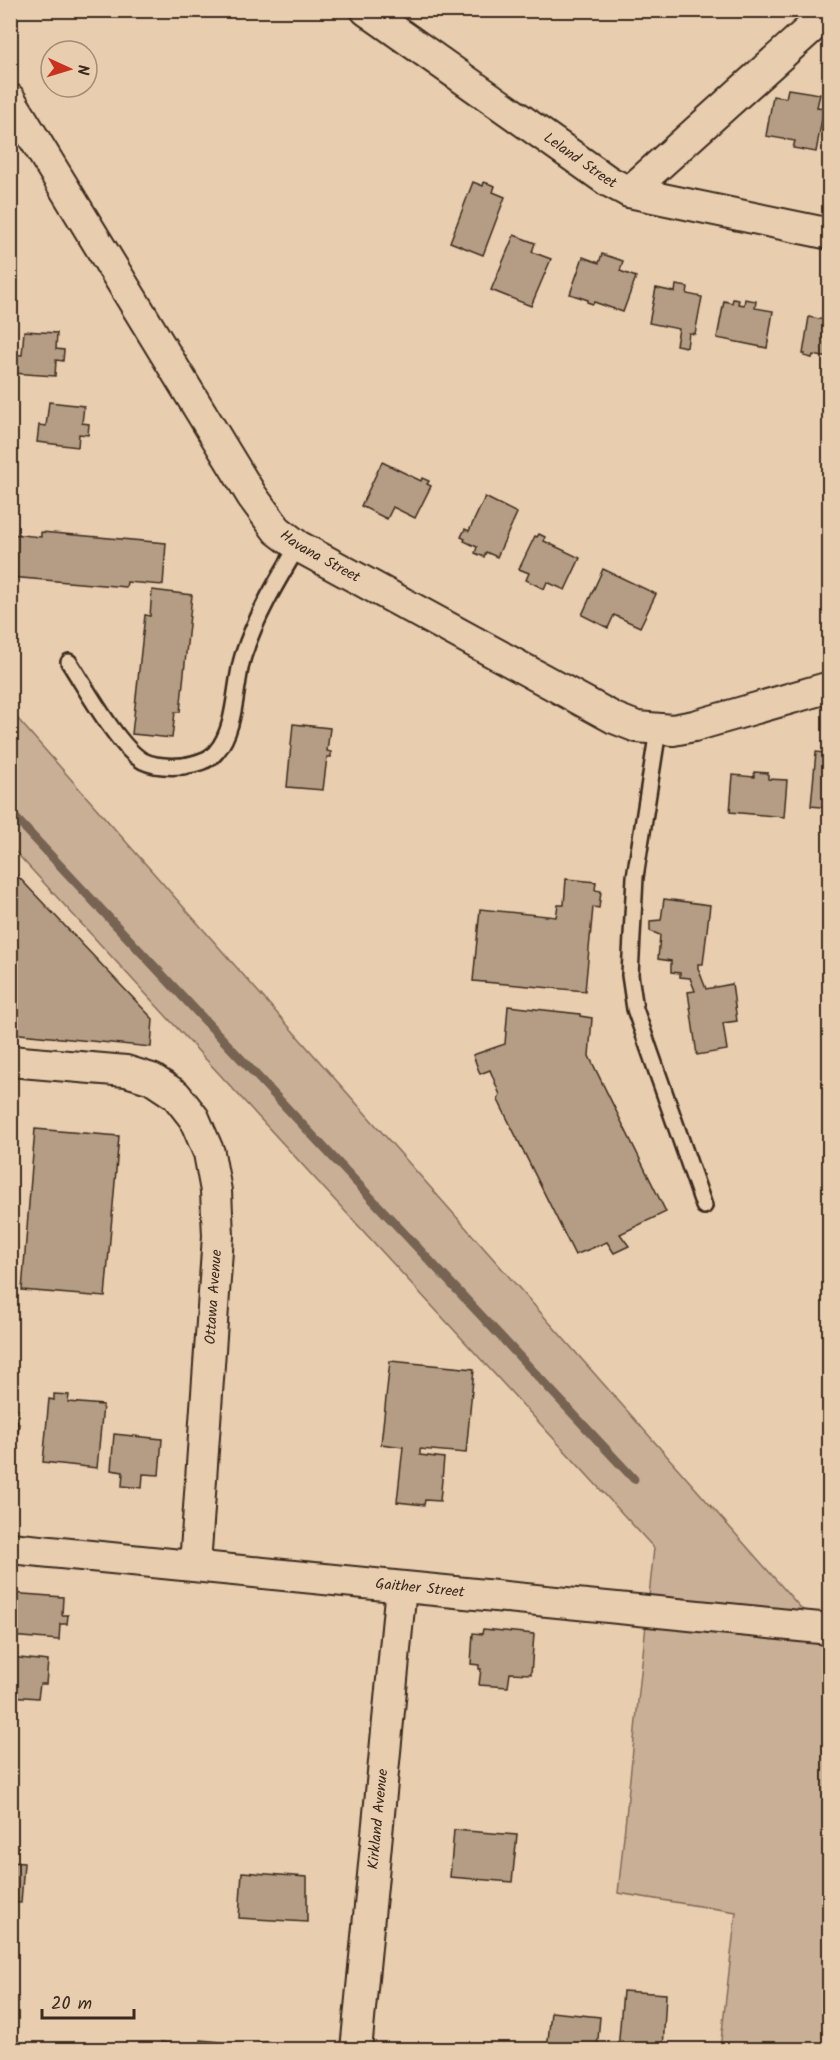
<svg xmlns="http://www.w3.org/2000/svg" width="840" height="2060" viewBox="0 0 840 2060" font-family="Kalam,sans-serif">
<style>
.green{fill:#c9af95;stroke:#826c5a;stroke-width:1.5}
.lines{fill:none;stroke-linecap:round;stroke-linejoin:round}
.stream{stroke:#776351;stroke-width:9}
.building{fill:#b49d84;stroke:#3b2a1e;stroke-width:1.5}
.lane-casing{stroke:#3b2a1e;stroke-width:20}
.street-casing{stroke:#3b2a1e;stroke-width:34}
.lane{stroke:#e8cdaf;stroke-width:15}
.street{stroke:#e8cdaf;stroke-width:30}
.labels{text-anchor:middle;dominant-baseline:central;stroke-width:4.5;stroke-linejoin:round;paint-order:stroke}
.street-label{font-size:15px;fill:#3b2a1e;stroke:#e8cdaf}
</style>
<rect width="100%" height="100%" fill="#e8cdaf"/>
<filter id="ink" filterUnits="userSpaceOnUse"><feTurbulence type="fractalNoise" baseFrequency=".0167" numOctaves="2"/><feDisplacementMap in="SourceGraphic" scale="12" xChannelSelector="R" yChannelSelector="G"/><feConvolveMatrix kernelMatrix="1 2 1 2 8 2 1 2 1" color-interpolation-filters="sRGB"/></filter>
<g filter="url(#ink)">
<!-- green -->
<path class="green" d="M 10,710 L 829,1640 L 829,2049 L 720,2049 L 736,1912 L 618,1893 L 654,1548 L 11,847 Z"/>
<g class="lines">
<!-- stream -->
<path class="stream" d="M 10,812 L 634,1479"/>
</g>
<!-- building -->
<g class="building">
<path d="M 788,89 L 820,94 L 817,107 L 824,108 L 816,152 L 793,148 L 795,141 L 766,136 L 773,96 L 786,98 Z"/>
<path d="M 473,182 L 483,186 L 484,182 L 495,186 L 493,192 L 505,197 L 483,255 L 450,242 Z"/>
<path d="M 514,235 L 535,243 L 532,252 L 551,259 L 531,306 L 491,290 Z"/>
<path d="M 602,254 L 623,261 L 620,271 L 636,277 L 623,312 L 594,302 L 593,304 L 587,302 L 588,300 L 570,294 L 583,257 L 599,263 Z"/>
<path d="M 676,285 L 688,287 L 687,294 L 702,297 L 695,334 L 689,333 L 687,347 L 676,345 L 679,329 L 649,323 L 656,288 L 675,292 Z"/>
<path d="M 733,299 L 739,300 L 738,304 L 744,305 L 745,299 L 756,301 L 755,308 L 773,311 L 767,348 L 717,338 L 724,301 L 732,303 Z"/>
<path d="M 809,317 L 830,321 L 830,358 L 813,355 L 812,358 L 804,356 L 805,354 L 803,354 Z"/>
<path d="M 24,331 L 57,333 L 56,349 L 64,350 L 63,361 L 56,360 L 55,376 L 12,373 L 13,354 L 22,355 Z"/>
<path d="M 49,402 L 84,406 L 82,423 L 89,424 L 88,435 L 79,434 L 78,447 L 37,442 L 39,425 L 46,426 Z"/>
<path d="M 382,462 L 421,481 L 422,478 L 429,481 L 427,484 L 431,486 L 415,518 L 393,507 L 387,519 L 361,506 Z"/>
<path d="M 485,497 L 517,513 L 497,557 L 486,552 L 484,557 L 475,553 L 477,547 L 464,541 L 465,539 L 461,537 L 465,529 L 469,531 Z"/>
<path d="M 41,532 L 166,543 L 163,585 L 127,582 L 126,587 L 10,577 L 12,534 L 41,537 Z"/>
<path d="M 539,534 L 545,537 L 544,541 L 580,558 L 565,590 L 547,582 L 544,589 L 526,580 L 529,573 L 519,569 L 535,536 L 537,537 Z"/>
<path d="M 603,569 L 656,594 L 640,627 L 614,615 L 608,628 L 582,615 Z"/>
<path d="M 152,590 L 192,595 L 180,712 L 175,712 L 172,738 L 132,734 L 145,615 L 150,616 Z"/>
<path d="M 293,724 L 330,728 L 327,751 L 331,752 L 331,757 L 327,757 L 323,790 L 287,787 Z"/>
<path d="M 826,746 L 830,746 L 830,808 L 811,806 L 816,752 L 825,753 Z"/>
<path d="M 754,772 L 768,773 L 768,779 L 787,780 L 784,817 L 730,812 L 733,775 L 754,777 Z"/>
<path d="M 10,868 L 153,1019 L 151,1047 L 10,1033 Z"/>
<path d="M 566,879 L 596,882 L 595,890 L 601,891 L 599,908 L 593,907 L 585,991 L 473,981 L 480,909 L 556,917 L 558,905 L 564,905 Z"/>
<path d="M 664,899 L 710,905 L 703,964 L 698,964 L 698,968 L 706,989 L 732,984 L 737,1021 L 723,1023 L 727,1050 L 697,1055 L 688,992 L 695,991 L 690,978 L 680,977 L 680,973 L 671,972 L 671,961 L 658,959 L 660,935 L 650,931 L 650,921 L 661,920 Z"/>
<path d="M 508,1006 L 580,1014 L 580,1016 L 592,1018 L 589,1056 L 666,1212 L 620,1234 L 629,1246 L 614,1253 L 607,1242 L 575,1255 L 498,1100 L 500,1095 L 490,1070 L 480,1074 L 473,1055 L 505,1044 Z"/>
<path d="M 35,1129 L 119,1136 L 105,1297 L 22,1290 Z"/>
<path d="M 390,1361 L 474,1369 L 466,1453 L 420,1449 L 420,1455 L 444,1458 L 440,1501 L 425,1500 L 424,1505 L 397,1502 L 403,1447 L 381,1444 Z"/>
<path d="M 54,1394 L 69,1395 L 68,1402 L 103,1405 L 97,1468 L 43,1462 L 49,1399 L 54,1400 Z"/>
<path d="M 10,1410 L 18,1410 L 17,1423 L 19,1423 L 14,1470 L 10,1470 Z"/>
<path d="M 114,1434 L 162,1439 L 159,1475 L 143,1474 L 142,1488 L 122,1486 L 123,1472 L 111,1470 Z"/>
<path d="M 10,1593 L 63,1597 L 62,1615 L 68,1615 L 67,1624 L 60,1624 L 59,1640 L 10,1636 Z"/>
<path d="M 483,1629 L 534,1634 L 531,1674 L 510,1673 L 508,1687 L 479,1685 L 481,1669 L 479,1669 L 479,1665 L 471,1664 L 473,1633 L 482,1634 Z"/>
<path d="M 10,1657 L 48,1661 L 46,1684 L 40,1684 L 38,1698 L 10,1696 Z"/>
<path d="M 454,1830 L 517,1835 L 512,1882 L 450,1877 Z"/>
<path d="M 10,1862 L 24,1863 L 21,1903 L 10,1902 Z"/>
<path d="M 242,1872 L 307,1877 L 307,1922 L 239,1918 Z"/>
<path d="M 623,1991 L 666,1994 L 663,2050 L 618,2050 Z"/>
<path d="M 551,2012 L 600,2017 L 597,2050 L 547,2050 Z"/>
<path d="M 201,2040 L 241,2044 L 241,2050 L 200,2050 Z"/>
<path d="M 161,2042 L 189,2046 L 189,2050 L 161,2050 Z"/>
<path d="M 265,2042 L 297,2046 L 297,2050 L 259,2050 L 259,2043 Z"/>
<path d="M 421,2043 L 456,2046 L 455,2050 L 420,2050 Z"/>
</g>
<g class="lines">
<defs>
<g id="lane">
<path d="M 69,662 C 86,688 118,747 143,761 C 155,767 170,767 183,766 C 194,764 209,761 216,752 C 237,728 234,685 243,656 C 256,616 277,581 298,546"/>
<path d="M 658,730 L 635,877 L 630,975 L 635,1009 L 704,1206"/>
</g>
<g id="street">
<path id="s1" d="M 366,10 L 608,181 L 629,192 L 830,234"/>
<path id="s2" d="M 10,99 L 252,496 L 277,530 L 298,546 L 614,718 L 637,727 L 673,730 L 694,726 L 830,687"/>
<path d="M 629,192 L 830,11"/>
<path d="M 10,1061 L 126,1071 L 152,1079 L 176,1095 L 194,1118 L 209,1153 L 216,1191 L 218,1236 L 195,1565"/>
<path id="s3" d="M 10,1548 L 830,1629"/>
<path id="s4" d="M 356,2050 L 401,1587"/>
</g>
</defs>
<!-- lane casing -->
<use href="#lane" class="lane-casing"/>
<!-- street casing -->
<use href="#street" class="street-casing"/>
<!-- lane -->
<use href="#lane" class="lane"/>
<!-- street -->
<use href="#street" class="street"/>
</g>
</g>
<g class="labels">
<!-- street labels -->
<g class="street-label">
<text stroke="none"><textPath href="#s1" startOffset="262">Leland Street</textPath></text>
<text stroke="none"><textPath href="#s2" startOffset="558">Havana Street</textPath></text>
<text transform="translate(214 1297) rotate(-86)">Ottawa Avenue</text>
<text stroke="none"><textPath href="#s3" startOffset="412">Gaither Street</textPath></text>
<text stroke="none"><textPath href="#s4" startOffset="232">Kirkland Avenue</textPath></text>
</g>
</g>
<!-- margin -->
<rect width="840" height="2060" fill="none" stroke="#e8cdaf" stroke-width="36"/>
<rect x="18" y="18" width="804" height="2024" fill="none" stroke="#3b2a1e" stroke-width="2" filter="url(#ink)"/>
<!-- north arrow -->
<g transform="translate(69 69) rotate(94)"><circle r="28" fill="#e8cdaf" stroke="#a38c75" stroke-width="1.5"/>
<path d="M0-4.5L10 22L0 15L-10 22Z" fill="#c8321e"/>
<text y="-9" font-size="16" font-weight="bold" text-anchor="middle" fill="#3b2a1e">N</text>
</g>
<!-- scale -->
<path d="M42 2009v9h92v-9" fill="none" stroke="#3b2a1e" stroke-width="3"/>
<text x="51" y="2009" font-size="18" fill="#3b2a1e" stroke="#e8cdaf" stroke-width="4.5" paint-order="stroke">20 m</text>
</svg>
